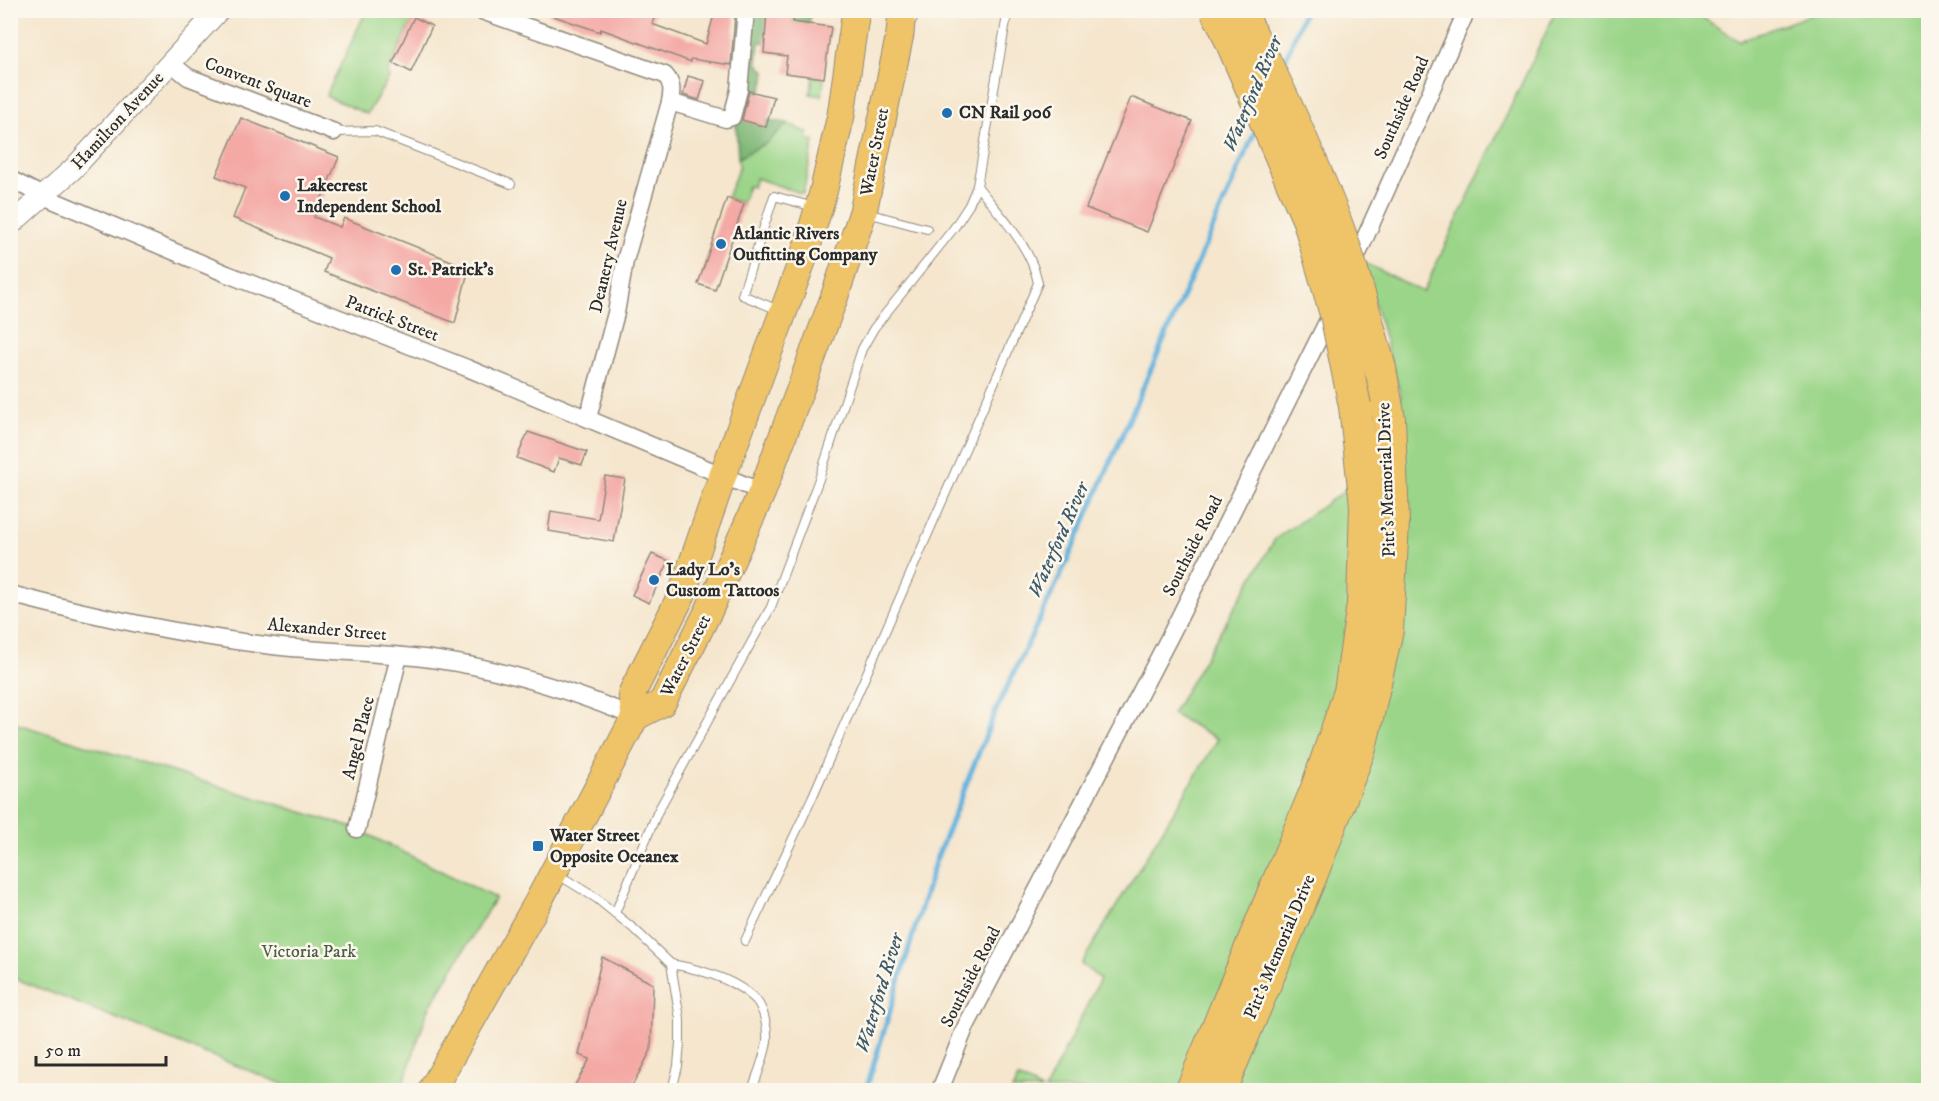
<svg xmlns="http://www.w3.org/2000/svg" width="1939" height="1101" viewBox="0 0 1939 1101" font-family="'IM FELL DW Pica',serif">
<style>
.green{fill:#9bd589;stroke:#63805a;stroke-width:1.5}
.forest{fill:#7cb675;stroke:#547050;stroke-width:1.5}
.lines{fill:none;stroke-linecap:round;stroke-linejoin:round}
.stream{stroke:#62b2dd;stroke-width:5}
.building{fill:#f4a9a5}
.service-casing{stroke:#90887c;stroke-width:10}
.minor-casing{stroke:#90887c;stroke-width:19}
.tertiary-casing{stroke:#90887c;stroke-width:23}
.primary-casing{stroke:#90887c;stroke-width:29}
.motorway-casing{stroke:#90887c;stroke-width:34}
.service{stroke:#fff;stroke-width:8}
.minor{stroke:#fff;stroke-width:16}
.tertiary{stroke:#fff;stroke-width:21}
.primary{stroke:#efc469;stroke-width:27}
.motorway{stroke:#efc469;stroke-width:32}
.motorway-bridge-casing{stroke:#90887c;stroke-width:34;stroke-linecap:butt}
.motorway-bridge{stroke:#efc469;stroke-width:32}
.poi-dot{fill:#1f6fb2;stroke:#fbf7ec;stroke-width:2}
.labels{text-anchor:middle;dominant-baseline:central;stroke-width:5;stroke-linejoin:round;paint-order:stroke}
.street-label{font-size:18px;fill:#2b2b2b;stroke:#fbf7ec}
.poi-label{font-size:18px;font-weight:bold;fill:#2b2b2b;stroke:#fbf7ec;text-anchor:start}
.park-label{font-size:18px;fill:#4d5e47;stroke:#fbf7ec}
.water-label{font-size:20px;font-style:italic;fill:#3e5a69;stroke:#fbf7ec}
</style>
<rect width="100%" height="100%" fill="#fbf7ec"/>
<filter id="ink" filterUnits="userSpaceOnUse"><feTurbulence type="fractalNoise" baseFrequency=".0167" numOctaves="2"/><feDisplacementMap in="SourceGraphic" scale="12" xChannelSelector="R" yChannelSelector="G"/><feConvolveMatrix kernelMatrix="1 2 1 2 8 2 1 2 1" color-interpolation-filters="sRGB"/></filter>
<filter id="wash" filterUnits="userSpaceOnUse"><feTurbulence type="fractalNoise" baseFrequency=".008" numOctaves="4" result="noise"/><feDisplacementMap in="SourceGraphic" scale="24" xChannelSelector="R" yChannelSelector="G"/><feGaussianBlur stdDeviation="1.35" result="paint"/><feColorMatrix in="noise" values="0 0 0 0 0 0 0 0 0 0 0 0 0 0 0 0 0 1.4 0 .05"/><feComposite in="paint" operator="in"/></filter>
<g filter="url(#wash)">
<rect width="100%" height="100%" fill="#f5e6cd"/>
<!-- green -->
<g class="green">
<path d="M 366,11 L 417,11 L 387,74 L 390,76 L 367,114 L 326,96 Z"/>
<path d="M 1556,11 L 1692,11 L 1739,41 L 1810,15 L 1817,11 L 1928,11 L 1928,1090 L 1045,1090 L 1100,979 L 1081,964 L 1218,739 L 1172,714 L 1275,539 L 1343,492 L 1401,397 L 1363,262 L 1423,292 Z"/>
<path d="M 813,77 L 824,78 L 822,96 L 810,94 Z"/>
<path d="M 787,123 L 808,133 L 807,139 L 814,141 L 803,194 L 756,178 L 753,187 L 748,186 L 742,203 L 727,198 L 739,167 L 738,158 L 768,142 Z"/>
<path d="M 11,722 L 357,829 L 495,898 L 428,1010 L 401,1090 L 298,1090 L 11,977 Z"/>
<path d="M 1018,1078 L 1042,1090 L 1012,1090 Z"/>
</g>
<!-- forest -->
<g class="forest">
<path d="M 754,11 L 767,11 L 767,18 L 793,22 L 795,11 L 811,11 L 809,23 L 805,23 L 803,33 L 776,44 L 759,42 L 757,63 L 765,71 L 764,82 L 760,94 L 746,90 Z"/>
<path d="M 738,119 L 766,126 L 768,120 L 787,123 L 768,142 L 738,158 L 736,123 Z"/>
</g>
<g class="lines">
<!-- stream -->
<g class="stream">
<path d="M 1282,68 L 1305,10"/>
<path d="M 866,1090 L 935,862 L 996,710 L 1065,566 L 1256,129"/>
</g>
</g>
<g id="blocks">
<!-- building -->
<g class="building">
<path d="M 549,10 L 657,10 L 652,24 L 706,44 L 715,11 L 735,16 L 731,65 L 691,59 L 691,62 L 601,29 L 600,32 L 548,14 Z"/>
<path d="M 767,10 L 795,10 L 793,22 L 831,27 L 824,78 L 785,73 L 787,56 L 764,53 Z"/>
<path d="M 414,17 L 432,26 L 411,72 L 393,63 Z"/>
<path d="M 688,76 L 705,81 L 699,100 L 683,95 Z"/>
<path d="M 749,91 L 774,97 L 766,127 L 742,120 Z"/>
<path d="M 1131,97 L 1192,121 L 1147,232 L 1086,208 Z"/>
<path d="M 241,118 L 339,157 L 314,217 L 340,227 L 344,218 L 469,268 L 455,323 L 324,272 L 329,258 L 233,218 L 245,188 L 216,176 Z"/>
<path d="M 727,198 L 744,204 L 715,290 L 698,284 Z"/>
<path d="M 528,432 L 587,452 L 582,465 L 559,458 L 554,472 L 517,458 Z"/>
<path d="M 605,476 L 625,479 L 614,542 L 548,531 L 551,511 L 598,519 Z"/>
<path d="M 652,554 L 669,561 L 649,603 L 632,595 Z"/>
<path d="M 602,957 L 653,984 L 651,1050 L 630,1090 L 572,1090 L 590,1059 L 579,1055 Z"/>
</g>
</g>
</g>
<g filter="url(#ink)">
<use href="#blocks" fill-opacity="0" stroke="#90887c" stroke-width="1.5"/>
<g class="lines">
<defs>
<g id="service">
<path d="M 908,25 L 919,10"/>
<path d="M 334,132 L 375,131 L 511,184"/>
<path d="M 867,213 L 927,229"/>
<path d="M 781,311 L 742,295 L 774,196 L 814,207"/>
<path d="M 557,874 L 596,898 L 634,929 L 671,964 L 680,1019 L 680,1043 L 678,1066 L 672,1090"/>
<path d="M 615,913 L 658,811 L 771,607 L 819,479 L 862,349 L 874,328 L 954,228 L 969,205 L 977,186 L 1008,10"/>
<path d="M 745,941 L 812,798 L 1038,283 C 1031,246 1000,215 977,186"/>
<path d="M 671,964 C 699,969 735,979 756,1000 C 764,1009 768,1029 767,1041 C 765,1057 757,1075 752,1090"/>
</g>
<g id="minor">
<path d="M 479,10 L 665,75 C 673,84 672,91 670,102 L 625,261 L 616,313 L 588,418"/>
<path d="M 172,64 L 188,77 L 334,132"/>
<path d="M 670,102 L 726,119 L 732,117 L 739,90 L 746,10"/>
<path d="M 10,179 L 43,196 L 227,274 L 467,368 L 762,492"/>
<path d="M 1352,267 L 1467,10"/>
<path d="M 10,594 C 97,617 184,635 273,646 C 325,652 379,652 431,659 C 502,668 569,690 635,717"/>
<path d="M 357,829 L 399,656"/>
<path d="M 940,1090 L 965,1028 L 1170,636 L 1333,310"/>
</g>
<path id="tertiary" d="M 10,225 L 73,169 L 219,10"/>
<g id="primary">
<path d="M 635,717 L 662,703 L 709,610 L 762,492 L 834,298 L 863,212 L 900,34 L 902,10"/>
<path d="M 635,717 L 632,693 L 682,594 L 723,475 L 804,256 L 823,193 L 841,115 L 856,10"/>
<path d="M 432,1090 L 538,902 L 635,717"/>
</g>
<g id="motorway">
<path d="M 1192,1090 L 1316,791 L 1350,692 L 1363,604 L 1366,505 L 1355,406"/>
<path d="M 1220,1090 L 1312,873 L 1360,748 L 1387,630 L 1393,522 L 1389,419 L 1380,369"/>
</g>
</defs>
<!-- service casing -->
<use href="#service" class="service-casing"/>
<!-- minor casing -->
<use href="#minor" class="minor-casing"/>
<!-- tertiary casing -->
<use href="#tertiary" class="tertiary-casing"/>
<!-- primary casing -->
<use href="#primary" class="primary-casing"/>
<!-- motorway casing -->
<use href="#motorway" class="motorway-casing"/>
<!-- service -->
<use href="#service" class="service"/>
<!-- minor -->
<use href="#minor" class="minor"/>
<!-- tertiary -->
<use href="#tertiary" class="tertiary"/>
<!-- primary -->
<use href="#primary" class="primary"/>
<!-- motorway -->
<use href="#motorway" class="motorway"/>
<defs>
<g id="motorway-bridge">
<path d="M 1216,10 L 1223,22 L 1309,221 L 1336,314 L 1355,406"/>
<path d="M 1239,10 C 1277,84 1313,159 1341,237 C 1356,280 1368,325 1380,369"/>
</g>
</defs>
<!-- motorway-bridge casing -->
<use href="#motorway-bridge" class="motorway-bridge-casing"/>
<!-- motorway-bridge -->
<use href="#motorway-bridge" class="motorway-bridge"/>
</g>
</g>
<!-- markers -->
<g class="poi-dot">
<circle cx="947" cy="113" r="6"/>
<circle cx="285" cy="196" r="6"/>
<circle cx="721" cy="244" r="6"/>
<circle cx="396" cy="270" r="6"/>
<circle cx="654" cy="580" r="6"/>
<rect x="532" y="840" width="12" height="12" rx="3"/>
</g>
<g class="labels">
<!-- street labels -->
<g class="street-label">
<text transform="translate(258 83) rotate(21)">Convent Square</text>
<text transform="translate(1402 108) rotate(-66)">Southside Road</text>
<text transform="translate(118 121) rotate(-47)">Hamilton Avenue</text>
<text transform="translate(875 152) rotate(-79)">Water Street</text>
<text transform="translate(609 256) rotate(-77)">Deanery Avenue</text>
<text transform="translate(392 319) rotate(21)">Patrick Street</text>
<text transform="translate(1387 480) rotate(-92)">Pitt's Memorial Drive</text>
<text transform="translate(1193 546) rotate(-63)">Southside Road</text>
<text transform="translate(327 630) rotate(5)">Alexander Street</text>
<text transform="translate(686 656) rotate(-63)">Water Street</text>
<text transform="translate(359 738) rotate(-76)">Angel Place</text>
<text transform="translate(1280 947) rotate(-67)">Pitt's Memorial Drive</text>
<text transform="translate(971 977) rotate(-63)">Southside Road</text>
</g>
<!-- poi labels -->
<g class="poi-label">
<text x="959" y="113">CN Rail 906</text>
<text x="297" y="186">Lakecrest<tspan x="297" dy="21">Independent School</tspan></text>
<text x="733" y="234">Atlantic Rivers<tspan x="733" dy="21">Outfitting Company</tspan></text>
<text x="408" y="270">St. Patrick's</text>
<text x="666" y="570">Lady Lo's<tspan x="666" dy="21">Custom Tattoos</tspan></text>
<text x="550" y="836">Water Street<tspan x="550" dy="21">Opposite Oceanex</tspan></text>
</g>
<!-- park labels -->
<g class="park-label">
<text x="309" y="952">Victoria Park</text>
</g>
<!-- water labels -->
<g class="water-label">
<text transform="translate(1253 94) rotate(-67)">Waterford River</text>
<text transform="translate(1059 540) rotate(-66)">Waterford River</text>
<text transform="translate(880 993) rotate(-73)">Waterford River</text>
</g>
</g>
<!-- margin -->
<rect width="1939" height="1101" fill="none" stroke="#fbf7ec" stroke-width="36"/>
<!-- scale -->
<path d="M36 1056v9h130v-9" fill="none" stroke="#2b2b2b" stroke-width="3"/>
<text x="45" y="1056" font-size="18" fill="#2b2b2b" stroke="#fbf7ec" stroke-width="4.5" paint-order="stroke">50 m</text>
</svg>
